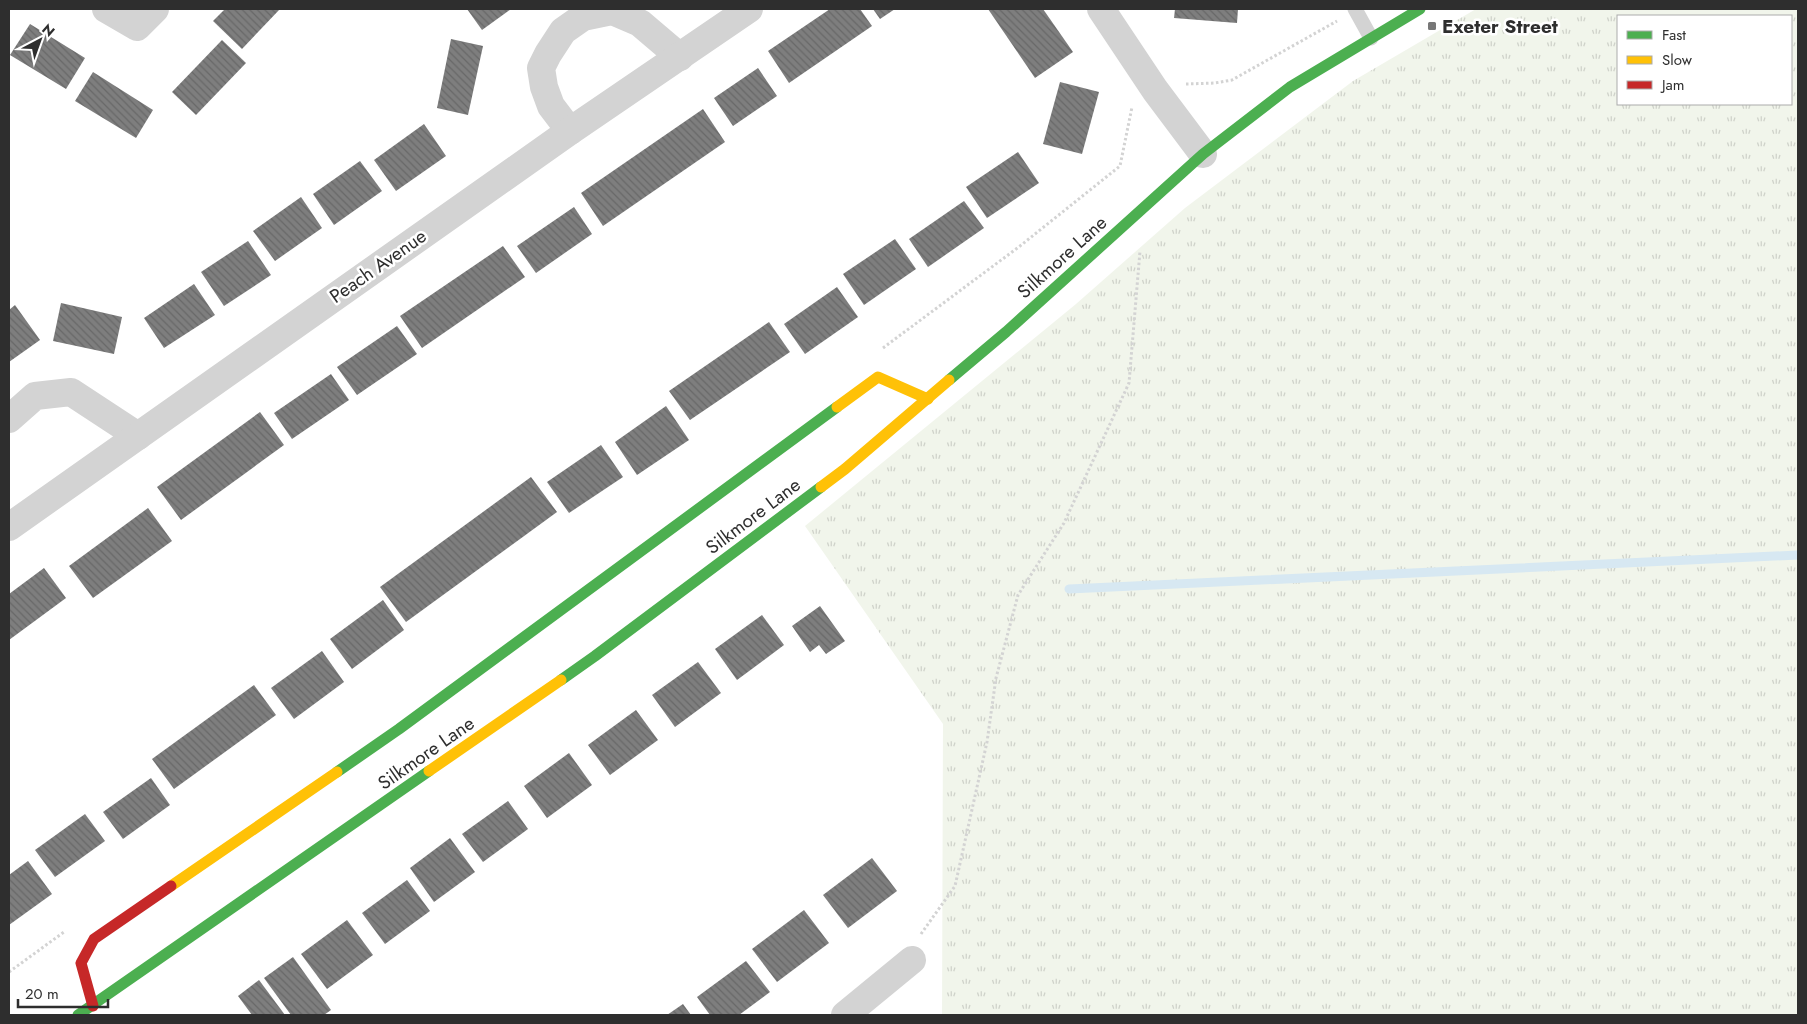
<svg xmlns="http://www.w3.org/2000/svg" width="1807" height="1024" viewBox="0 0 1807 1024" font-family="Jost,sans-serif">
<style>
.grass{fill:url(#grass-tufts);fill-rule:evenodd}
.lines{fill:none;stroke-linecap:round;stroke-linejoin:round}
.stream{stroke:#d7e8f2;stroke-width:9}
.building{fill:url(#building-back-hatch)}
.path{stroke:#d3d3d3;stroke-width:3;stroke-dasharray:2.5 2.5;stroke-linecap:butt}
.lane{stroke:#d3d3d3;stroke-width:15}
.street{stroke:#d3d3d3;stroke-width:28}
.fast{stroke:#4caf50;stroke-width:11}
.slow{stroke:#ffc107;stroke-width:11}
.jam{stroke:#c62828;stroke-width:11}
.poi-dot{fill:#777;stroke:#fff;stroke-width:2}
.labels{text-anchor:middle;dominant-baseline:central;stroke-width:5;stroke-linejoin:round;paint-order:stroke}
.poi-label{font-size:19px;font-weight:bold;fill:#2e2e2e;stroke:#fff;text-anchor:start}
.street-label{font-size:19px;fill:#2e2e2e;stroke:#fff}
</style>
<defs>
<pattern id="grass-tufts" width="24" height="20" patternUnits="userSpaceOnUse" patternTransform="scale(1.25)"><rect width="24" height="20" fill="#f1f5eb"/><path d="M3 7l-1-3M5 7V3M7 7l1-3M15 17l-1-3M17 17v-4M19 17l1-3" fill="none" stroke="#cfd2ca"/></pattern>
<pattern id="building-back-hatch" width="6" height="6" patternUnits="userSpaceOnUse" patternTransform="scale(1.25)"><rect width="6" height="6" fill="#7e7e7e"/><path d="M-1 5l2 2M0 0l6 6M5-1l2 2" fill="none" stroke="#686868"/></pattern>
</defs>
<rect width="100%" height="100%" fill="#fff"/>
<!-- grass -->
<path class="grass" d="M 1476,9 L 1798,9 L 1798,1015 L 942,1015 L 943,724 L 805,526 L 1076,304 L 1185,208 L 1353,81 ZM 1618,16 L 1791,16 L 1791,104 L 1618,104 Z"/>
<g class="lines">
<!-- stream -->
<path class="stream" d="M 1069,589 L 1798,555"/>
</g>
<!-- building -->
<g class="building">
<path d="M 225,9 L 280,9 L 242,49 L 213,21 Z"/>
<path d="M 467,9 L 511,9 L 482,30 Z"/>
<path d="M 830,9 L 860,9 L 872,26 L 789,83 L 768,51 Z"/>
<path d="M 873,9 L 895,9 L 880,19 Z"/>
<path d="M 988,9 L 1043,9 L 1073,52 L 1035,78 Z"/>
<path d="M 1175,9 L 1238,9 L 1237,23 L 1174,18 Z"/>
<path d="M 30,24 L 85,58 L 66,89 L 10,55 Z"/>
<path d="M 451,39 L 483,46 L 468,115 L 437,108 Z"/>
<path d="M 222,40 L 246,63 L 196,115 L 172,92 Z"/>
<path d="M 758,68 L 777,96 L 733,126 L 714,98 Z"/>
<path d="M 93,72 L 153,110 L 136,138 L 75,101 Z"/>
<path d="M 1060,82 L 1099,92 L 1082,154 L 1043,144 Z"/>
<path d="M 703,109 L 725,142 L 603,226 L 581,193 Z"/>
<path d="M 424,124 L 446,156 L 396,191 L 374,160 Z"/>
<path d="M 1018,152 L 1039,183 L 987,218 L 966,187 Z"/>
<path d="M 360,161 L 382,191 L 334,225 L 313,194 Z"/>
<path d="M 301,197 L 322,228 L 275,261 L 253,231 Z"/>
<path d="M 964,201 L 984,228 L 928,267 L 909,239 Z"/>
<path d="M 574,207 L 592,234 L 536,273 L 517,246 Z"/>
<path d="M 895,239 L 916,269 L 864,305 L 843,274 Z"/>
<path d="M 248,241 L 271,275 L 224,306 L 201,272 Z"/>
<path d="M 503,246 L 525,277 L 422,348 L 400,316 Z"/>
<path d="M 194,284 L 215,315 L 164,348 L 144,318 Z"/>
<path d="M 837,287 L 858,317 L 805,354 L 784,324 Z"/>
<path d="M 61,303 L 122,317 L 114,354 L 53,341 Z"/>
<path d="M 15,305 L 40,340 L 9,362 L 9,310 Z"/>
<path d="M 769,322 L 790,352 L 690,420 L 669,391 Z"/>
<path d="M 397,326 L 417,354 L 357,395 L 337,367 Z"/>
<path d="M 331,374 L 349,400 L 292,439 L 274,413 Z"/>
<path d="M 666,406 L 689,440 L 637,475 L 615,442 Z"/>
<path d="M 260,412 L 284,445 L 181,520 L 157,487 Z"/>
<path d="M 601,445 L 623,477 L 569,513 L 547,482 Z"/>
<path d="M 531,477 L 557,512 L 406,622 L 380,587 Z"/>
<path d="M 148,508 L 172,541 L 93,598 L 69,566 Z"/>
<path d="M 44,568 L 66,598 L 9,640 L 9,594 Z"/>
<path d="M 383,600 L 404,630 L 352,669 L 330,639 Z"/>
<path d="M 820,606 L 845,641 L 826,654 L 819,645 L 810,652 L 792,626 Z"/>
<path d="M 762,615 L 784,645 L 737,680 L 715,649 Z"/>
<path d="M 322,651 L 344,682 L 294,719 L 271,688 Z"/>
<path d="M 698,662 L 721,693 L 675,727 L 652,695 Z"/>
<path d="M 254,685 L 276,715 L 174,789 L 152,759 Z"/>
<path d="M 636,710 L 658,740 L 610,775 L 588,745 Z"/>
<path d="M 569,753 L 592,785 L 547,818 L 524,786 Z"/>
<path d="M 151,778 L 170,805 L 123,839 L 103,812 Z"/>
<path d="M 508,801 L 528,829 L 483,862 L 462,834 Z"/>
<path d="M 85,814 L 105,841 L 55,877 L 35,850 Z"/>
<path d="M 450,838 L 475,872 L 434,902 L 410,868 Z"/>
<path d="M 872,858 L 897,891 L 848,928 L 823,895 Z"/>
<path d="M 28,861 L 52,894 L 9,925 L 9,875 Z"/>
<path d="M 407,880 L 430,911 L 385,944 L 362,913 Z"/>
<path d="M 804,910 L 829,943 L 777,982 L 752,949 Z"/>
<path d="M 347,920 L 373,955 L 327,989 L 301,954 Z"/>
<path d="M 293,957 L 331,1010 L 324,1015 L 291,1015 L 264,978 Z"/>
<path d="M 746,961 L 770,992 L 739,1015 L 710,1015 L 697,997 Z"/>
<path d="M 259,980 L 285,1015 L 252,1015 L 238,996 Z"/>
<path d="M 683,1004 L 691,1015 L 667,1015 Z"/>
</g>
<g class="lines">
<!-- path -->
<g class="path">
<path d="M 1186,84 L 1215,83 L 1232,80 L 1337,21"/>
<path d="M 883,348 L 1020,246 L 1120,166 L 1132,107"/>
<path d="M 921,934 L 955,886 L 987,742 L 996,678 L 1018,595 L 1064,523 L 1129,383 L 1140,251"/>
<path d="M 9,972 L 64,932"/>
</g>
<!-- lane -->
<path class="lane" d="M 1355,9 L 1371,38"/>
<!-- street -->
<g class="street">
<path d="M 106,9 L 137,27 L 155,9"/>
<path d="M 1101,9 L 1155,90 L 1203,154"/>
<path d="M 570,131 L 551,106 L 544,87 L 541,68 L 548,54 L 563,31 L 583,17 L 612,11 L 640,23 L 680,57"/>
<path d="M 9,419 L 35,396 L 71,392 L 138,436"/>
<path d="M 9,527 L 570,131 L 749,9"/>
<path d="M 845,1015 L 912,960"/>
</g>
<!-- fast -->
<g class="fast">
<path d="M 949,380 L 1006,332 L 1203,154 L 1290,87 L 1420,9"/>
<path d="M 561,680 L 595,656 L 821,487"/>
<path d="M 337,772 L 399,729 L 837,407"/>
<path d="M 78,1015 L 429,771"/>
</g>
<!-- slow -->
<g class="slow">
<path d="M 837,407 L 878,377 L 928,399"/>
<path d="M 821,487 L 845,469 L 949,380"/>
<path d="M 429,771 L 561,680"/>
<path d="M 171,886 L 337,772"/>
</g>
<!-- jam -->
<path class="jam" d="M 93,1006 L 81,963 L 94,939 L 171,886"/>
</g>
<!-- markers -->
<rect class="poi-dot" x="1427" y="21" width="10" height="10" rx="2.5"/>
<g class="labels">
<!-- poi labels -->
<g class="poi-label">
<text x="1442" y="26">Exeter Street</text>
</g>
<!-- street labels -->
<g class="street-label">
<text transform="translate(1062 257) rotate(-42)">Silkmore Lane</text>
<text transform="translate(378 266) rotate(-35)">Peach Avenue</text>
<text transform="translate(753 516) rotate(-37)">Silkmore Lane</text>
<text transform="translate(426 753) rotate(-35)">Silkmore Lane</text>
</g>
</g>
<!-- border -->
<rect width="1807" height="1024" fill="none" stroke="#2e2e2e" stroke-width="20"/>
<!-- legend -->
<rect x="1617" y="15" width="175" height="90" fill="#ffffff" stroke="#ababab"/>
<rect x="1627" y="31" width="25" height="8" fill="#4caf50" stroke="#ababab"/>
<text x="1662" y="40" font-size="15" fill="#2e2e2e">Fast</text>
<rect x="1627" y="56" width="25" height="8" fill="#ffc107" stroke="#ababab"/>
<text x="1662" y="65" font-size="15" fill="#2e2e2e">Slow</text>
<rect x="1627" y="81" width="25" height="8" fill="#c62828" stroke="#ababab"/>
<text x="1662" y="90" font-size="15" fill="#2e2e2e">Jam</text>
<!-- north arrow -->
<g transform="translate(40 40) rotate(41)" stroke="#ffffff" stroke-width="4" paint-order="stroke">
<path d="M0-4L9 19L0 12L-9 19Z" fill="#2e2e2e"/>
<text y="-8" font-size="14" font-weight="bold" text-anchor="middle" fill="#2e2e2e">N</text>
</g>
<!-- scale -->
<path d="M18 999v8h90v-8" fill="none" stroke="#2e2e2e" stroke-width="2.5"/>
<text x="25" y="999" font-size="15" fill="#2e2e2e" stroke="#ffffff" stroke-width="4" paint-order="stroke">20 m</text>
</svg>
